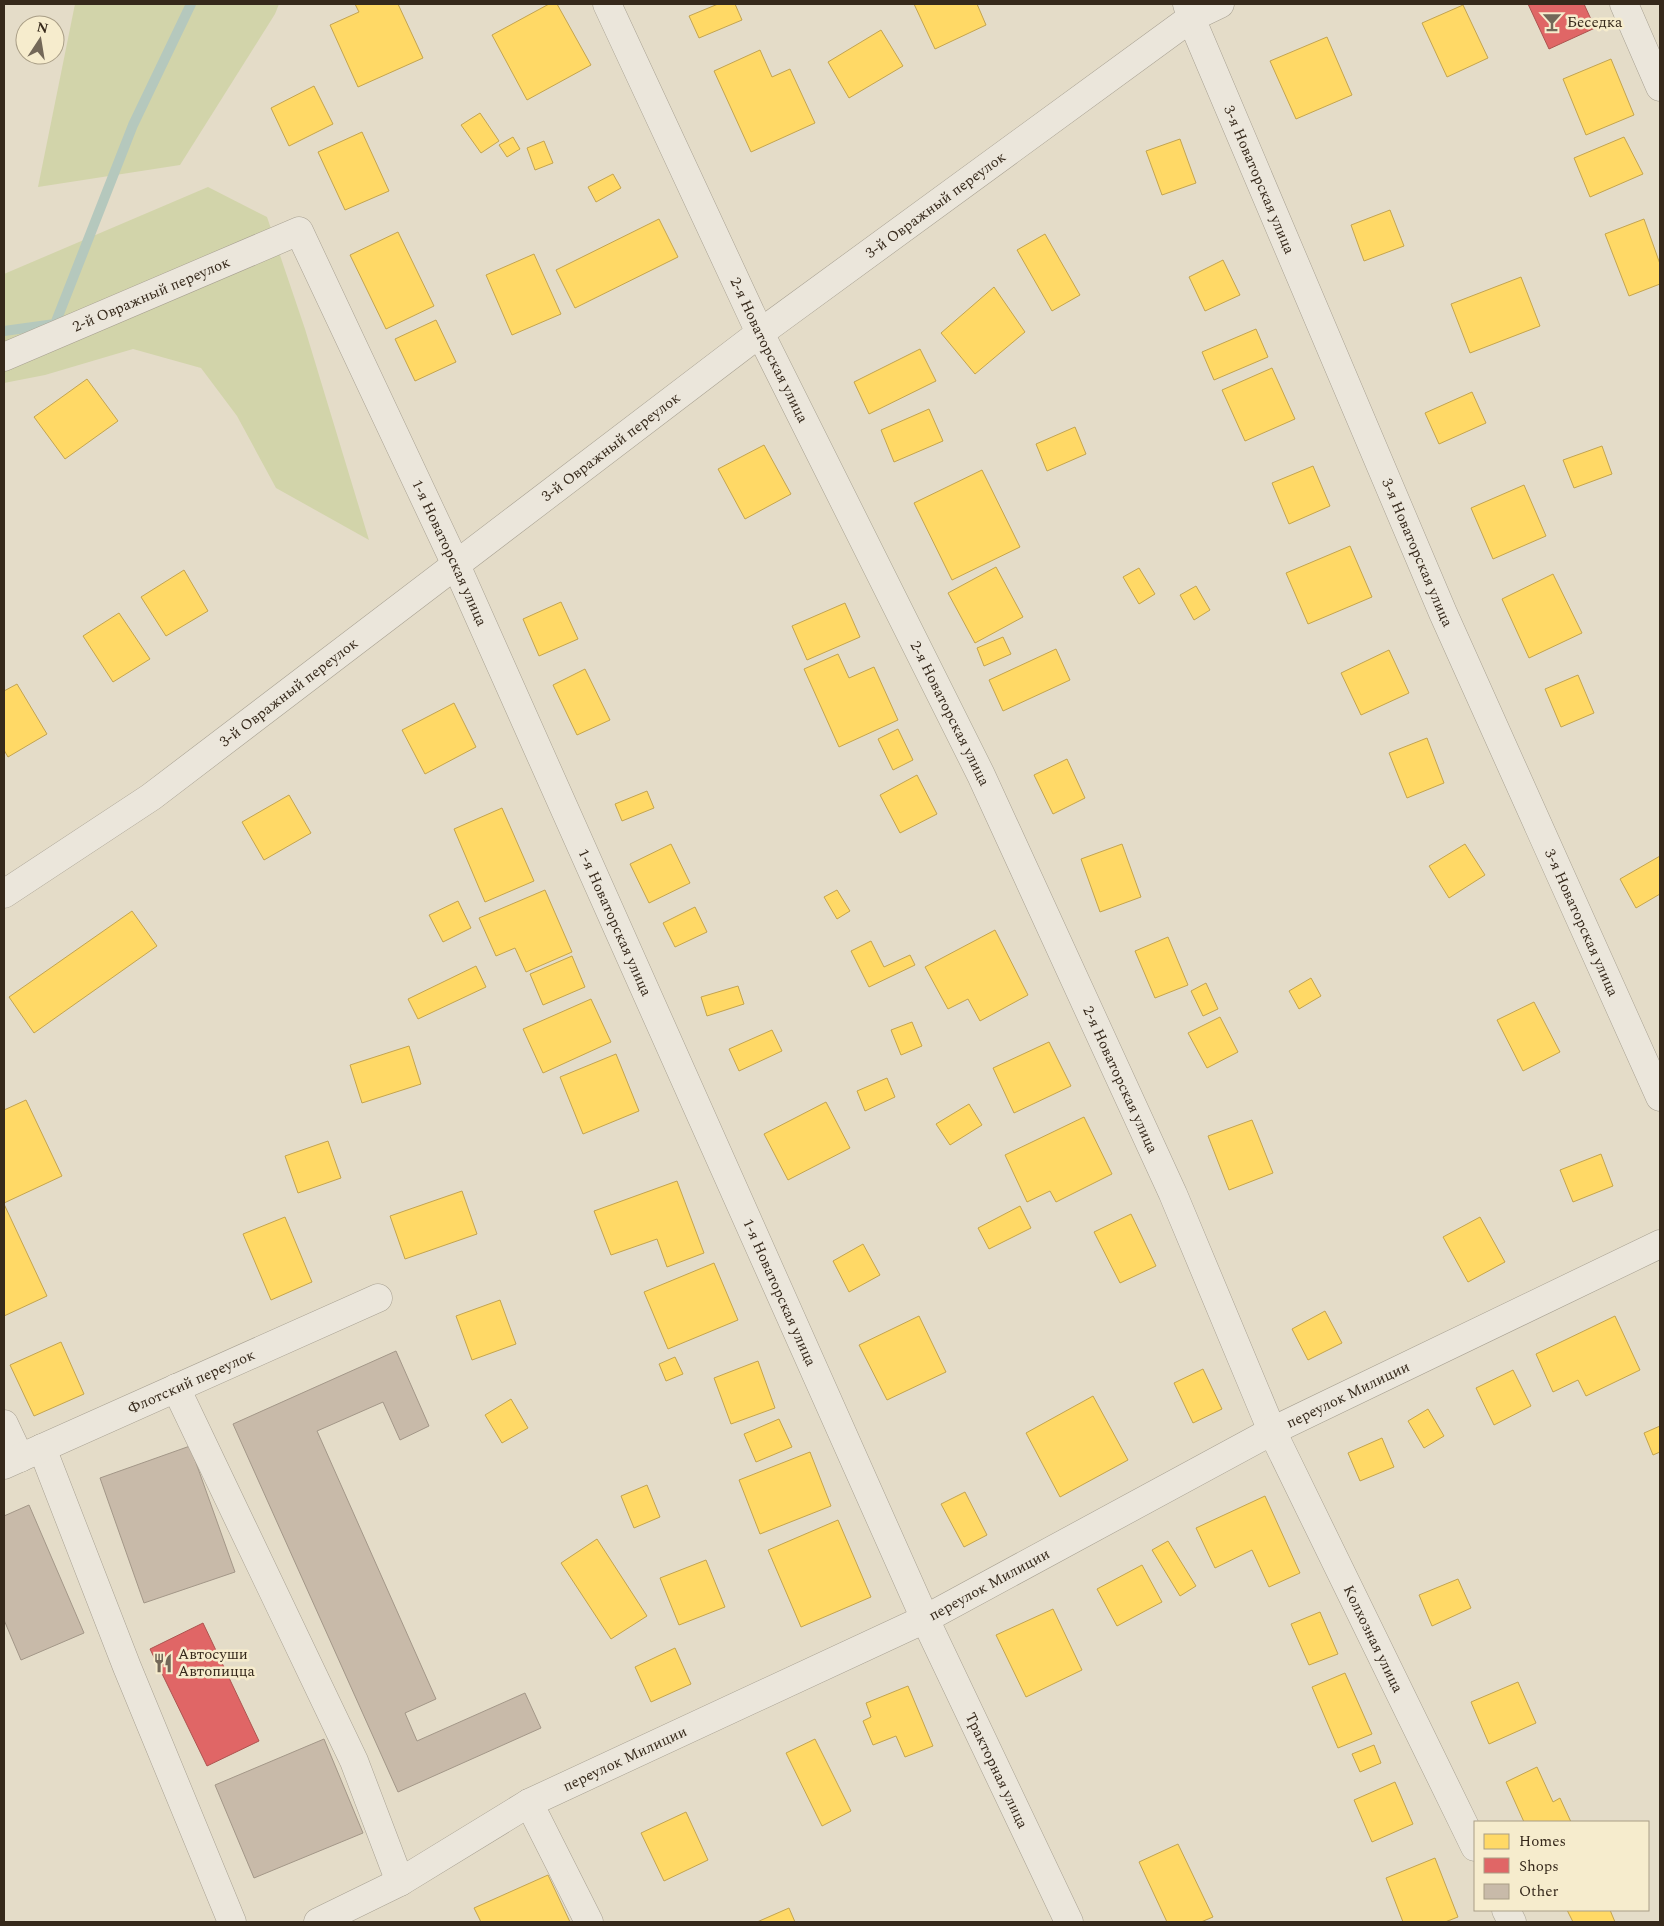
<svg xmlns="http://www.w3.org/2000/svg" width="1664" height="1926" viewBox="0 0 1664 1926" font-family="Spectral,serif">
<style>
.green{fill:#d2d4aa}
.homes{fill:#ffd966;stroke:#c3a450}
.shops{fill:#e06666;stroke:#ad5450}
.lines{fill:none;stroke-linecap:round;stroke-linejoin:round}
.stream{stroke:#b5c8bd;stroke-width:10}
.building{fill:#c8baa9;stroke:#a39788}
.minor-casing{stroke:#a8a192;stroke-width:29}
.minor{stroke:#ebe6db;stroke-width:28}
.labels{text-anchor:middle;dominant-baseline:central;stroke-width:5;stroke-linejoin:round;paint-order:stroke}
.poi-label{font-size:15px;fill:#36291b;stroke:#f6eccd;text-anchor:start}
.street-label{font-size:15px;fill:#36291b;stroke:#f6eccd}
</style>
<rect width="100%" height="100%" fill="#e4dcc8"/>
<!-- green -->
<g class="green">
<path d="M 75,4 L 279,4 L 275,14 L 180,165 L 38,187 Z"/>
<path d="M 208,187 L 267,217 L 305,329 L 369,540 L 276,488 L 237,416 L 201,368 L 133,349 L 45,375 L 4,383 L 4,274 Z"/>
</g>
<!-- homes -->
<g class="homes">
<path d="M 355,4 L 398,4 L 423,58 L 358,87 L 330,25 L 359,12 Z"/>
<path d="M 549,4 L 557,4 L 591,65 L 527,100 L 492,35 Z"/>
<path d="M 718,4 L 735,4 L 742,20 L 699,38 L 689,16 Z"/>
<path d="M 914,4 L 977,4 L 986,25 L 935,49 Z"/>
<path d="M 1463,5 L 1488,58 L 1447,77 L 1422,23 Z"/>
<path d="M 881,30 L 903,66 L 849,98 L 828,62 Z"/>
<path d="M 1327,37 L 1352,95 L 1296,119 L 1270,61 Z"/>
<path d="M 760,50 L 772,77 L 790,69 L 815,123 L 751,152 L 714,71 Z"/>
<path d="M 1611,59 L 1634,115 L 1586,135 L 1563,79 Z"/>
<path d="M 314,86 L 333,124 L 289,146 L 271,108 Z"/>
<path d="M 480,113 L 499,141 L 481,153 L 461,125 Z"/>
<path d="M 362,132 L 389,191 L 345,210 L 318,152 Z"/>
<path d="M 513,137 L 520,149 L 507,157 L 499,145 Z"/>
<path d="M 1624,137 L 1643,174 L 1590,197 L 1574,158 Z"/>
<path d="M 1180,139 L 1196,183 L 1162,195 L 1146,151 Z"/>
<path d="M 544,141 L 553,163 L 535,170 L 527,148 Z"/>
<path d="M 613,174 L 621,188 L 596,202 L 588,187 Z"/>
<path d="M 1390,210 L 1404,246 L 1364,261 L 1351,225 Z"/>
<path d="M 659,219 L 678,257 L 575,308 L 556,270 Z"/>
<path d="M 1644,219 L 1660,264 L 1660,284 L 1629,296 L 1605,234 Z"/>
<path d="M 398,232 L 434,306 L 386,329 L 350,255 Z"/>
<path d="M 1045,234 L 1080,295 L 1052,311 L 1017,250 Z"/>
<path d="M 534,254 L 561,314 L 512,335 L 486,275 Z"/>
<path d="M 1223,260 L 1240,295 L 1205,311 L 1189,277 Z"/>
<path d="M 1521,277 L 1540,326 L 1470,353 L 1451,304 Z"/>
<path d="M 994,287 L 1025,332 L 975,374 L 941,333 Z"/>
<path d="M 436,320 L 456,362 L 415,381 L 395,339 Z"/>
<path d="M 1256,329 L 1268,357 L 1214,380 L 1202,352 Z"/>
<path d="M 920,349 L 936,381 L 869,414 L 854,382 Z"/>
<path d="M 1272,368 L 1295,419 L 1245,441 L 1222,390 Z"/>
<path d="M 87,379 L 118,421 L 65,459 L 34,417 Z"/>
<path d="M 1472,392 L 1486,423 L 1439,444 L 1425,413 Z"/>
<path d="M 929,409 L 943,441 L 894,462 L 881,430 Z"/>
<path d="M 1075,427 L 1086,454 L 1047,471 L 1036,444 Z"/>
<path d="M 764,445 L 791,494 L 745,519 L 718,469 Z"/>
<path d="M 1602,446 L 1612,474 L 1574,488 L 1563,460 Z"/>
<path d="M 1313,466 L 1330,506 L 1289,524 L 1272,483 Z"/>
<path d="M 982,470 L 1020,547 L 952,580 L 914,503 Z"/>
<path d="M 1524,485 L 1546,536 L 1493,559 L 1471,508 Z"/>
<path d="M 1350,546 L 1372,597 L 1308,624 L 1286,573 Z"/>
<path d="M 996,567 L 1023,617 L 975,643 L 948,593 Z"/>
<path d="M 1139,568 L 1155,594 L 1139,604 L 1123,577 Z"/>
<path d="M 184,570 L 208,611 L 166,636 L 141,597 Z"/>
<path d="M 1553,574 L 1582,633 L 1529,658 L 1502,599 Z"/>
<path d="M 1196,586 L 1210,610 L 1194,620 L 1180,595 Z"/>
<path d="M 561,602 L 578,639 L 539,656 L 523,619 Z"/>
<path d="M 845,603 L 860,637 L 807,660 L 792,626 Z"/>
<path d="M 119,613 L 150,659 L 113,682 L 83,636 Z"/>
<path d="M 1003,637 L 1011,654 L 984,666 L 977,648 Z"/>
<path d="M 1056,649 L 1070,680 L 1003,711 L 989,680 Z"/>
<path d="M 1389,650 L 1409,693 L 1361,715 L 1341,673 Z"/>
<path d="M 838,654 L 849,678 L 874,667 L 898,720 L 839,747 L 804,669 Z"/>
<path d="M 585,669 L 610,720 L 577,735 L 553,685 Z"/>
<path d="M 1578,675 L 1594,713 L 1561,727 L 1545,689 Z"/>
<path d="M 17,684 L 47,734 L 8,757 L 4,750 L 4,691 Z"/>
<path d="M 454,703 L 476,747 L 425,774 L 402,730 Z"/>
<path d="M 898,729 L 913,760 L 893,770 L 878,739 Z"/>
<path d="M 1427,738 L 1444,783 L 1407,798 L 1389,753 Z"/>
<path d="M 1067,759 L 1085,798 L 1053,814 L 1034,775 Z"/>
<path d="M 917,775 L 937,814 L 900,833 L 880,795 Z"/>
<path d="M 647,791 L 654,808 L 622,821 L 615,804 Z"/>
<path d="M 289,795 L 311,833 L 264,860 L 242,822 Z"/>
<path d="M 502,808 L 534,881 L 485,902 L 454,829 Z"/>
<path d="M 671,844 L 690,883 L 649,903 L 630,864 Z"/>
<path d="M 1122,844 L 1141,897 L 1100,912 L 1081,859 Z"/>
<path d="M 1465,844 L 1485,875 L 1449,898 L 1429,866 Z"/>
<path d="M 1660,856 L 1660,894 L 1636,908 L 1620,879 Z"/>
<path d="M 545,890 L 572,952 L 526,972 L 515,948 L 496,956 L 479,918 Z"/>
<path d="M 837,890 L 850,911 L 837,919 L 824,897 Z"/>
<path d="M 458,901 L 471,928 L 443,942 L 429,915 Z"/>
<path d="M 695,907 L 707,932 L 675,947 L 663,923 Z"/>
<path d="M 132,911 L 157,946 L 34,1033 L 9,997 Z"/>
<path d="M 995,930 L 1028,995 L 980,1021 L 968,999 L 948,1009 L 925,967 Z"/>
<path d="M 1168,937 L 1188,985 L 1155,998 L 1135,951 Z"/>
<path d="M 871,941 L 884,967 L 910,955 L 915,965 L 869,987 L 851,951 Z"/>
<path d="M 572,956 L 585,987 L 543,1005 L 530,974 Z"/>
<path d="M 476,966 L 486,987 L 418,1019 L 408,999 Z"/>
<path d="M 1311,978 L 1321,996 L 1299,1009 L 1289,991 Z"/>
<path d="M 1206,983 L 1218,1009 L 1203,1016 L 1191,991 Z"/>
<path d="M 738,986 L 744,1004 L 707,1016 L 701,997 Z"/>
<path d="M 591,999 L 611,1042 L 543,1073 L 523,1029 Z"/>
<path d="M 1534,1002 L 1560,1052 L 1523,1071 L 1497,1020 Z"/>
<path d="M 1220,1017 L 1238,1052 L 1207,1068 L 1188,1033 Z"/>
<path d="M 912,1022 L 922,1046 L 901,1055 L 891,1030 Z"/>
<path d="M 772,1030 L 782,1051 L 739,1071 L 729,1049 Z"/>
<path d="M 1049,1042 L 1071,1086 L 1014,1113 L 993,1068 Z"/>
<path d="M 409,1046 L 421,1084 L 362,1103 L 350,1065 Z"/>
<path d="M 616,1054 L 639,1111 L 583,1134 L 560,1077 Z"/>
<path d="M 887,1078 L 895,1097 L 865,1111 L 857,1091 Z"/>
<path d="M 26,1100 L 62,1176 L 4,1203 L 4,1110 Z"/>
<path d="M 826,1102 L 850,1148 L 788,1180 L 764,1134 Z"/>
<path d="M 969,1104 L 982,1125 L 950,1145 L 936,1124 Z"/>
<path d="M 1084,1117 L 1112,1174 L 1056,1202 L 1050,1191 L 1027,1202 L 1005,1155 Z"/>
<path d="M 1252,1120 L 1273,1173 L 1229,1190 L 1208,1136 Z"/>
<path d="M 328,1141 L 341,1178 L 298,1193 L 285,1156 Z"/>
<path d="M 1601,1154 L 1613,1186 L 1573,1202 L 1560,1170 Z"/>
<path d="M 677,1181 L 704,1253 L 667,1267 L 657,1239 L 611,1255 L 594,1211 Z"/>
<path d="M 462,1191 L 477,1234 L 405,1259 L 390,1216 Z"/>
<path d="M 4,1204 L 47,1296 L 4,1316 Z"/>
<path d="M 1020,1206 L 1031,1228 L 989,1249 L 978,1228 Z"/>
<path d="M 1131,1214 L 1156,1266 L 1120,1283 L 1094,1232 Z"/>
<path d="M 285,1217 L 312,1282 L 271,1300 L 243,1234 Z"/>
<path d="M 1480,1217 L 1505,1262 L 1468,1282 L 1443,1237 Z"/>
<path d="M 863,1244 L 880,1275 L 849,1292 L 833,1261 Z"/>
<path d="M 714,1263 L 738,1320 L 668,1349 L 644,1292 Z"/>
<path d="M 500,1300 L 516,1344 L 472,1360 L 456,1316 Z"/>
<path d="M 1325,1311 L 1342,1343 L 1308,1360 L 1292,1329 Z"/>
<path d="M 919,1316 L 946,1372 L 887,1400 L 859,1345 Z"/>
<path d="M 1615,1316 L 1640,1370 L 1586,1396 L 1578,1380 L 1553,1392 L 1536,1354 Z"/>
<path d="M 61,1342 L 84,1394 L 34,1416 L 10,1365 Z"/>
<path d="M 675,1357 L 683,1374 L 666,1381 L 659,1364 Z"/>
<path d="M 758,1361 L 775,1408 L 731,1424 L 714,1378 Z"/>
<path d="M 1203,1369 L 1222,1409 L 1193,1423 L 1174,1383 Z"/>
<path d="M 1513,1370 L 1531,1406 L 1494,1425 L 1476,1388 Z"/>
<path d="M 1093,1396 L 1128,1460 L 1060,1497 L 1026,1433 Z"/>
<path d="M 511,1399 L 528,1428 L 502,1443 L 485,1415 Z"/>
<path d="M 1428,1409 L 1444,1436 L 1424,1448 L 1408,1421 Z"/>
<path d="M 779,1419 L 792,1447 L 756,1462 L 744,1434 Z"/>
<path d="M 1660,1426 L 1660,1452 L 1653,1455 L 1644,1433 Z"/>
<path d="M 1382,1438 L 1394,1467 L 1360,1481 L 1348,1453 Z"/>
<path d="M 810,1452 L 831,1506 L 760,1534 L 739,1480 Z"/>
<path d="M 647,1485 L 660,1517 L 634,1528 L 621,1496 Z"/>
<path d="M 965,1492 L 987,1535 L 964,1547 L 941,1504 Z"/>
<path d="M 1265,1496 L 1300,1573 L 1269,1587 L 1252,1550 L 1215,1568 L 1196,1528 Z"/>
<path d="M 838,1520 L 871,1597 L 801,1627 L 768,1550 Z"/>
<path d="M 597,1539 L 647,1616 L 611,1639 L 561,1563 Z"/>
<path d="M 1168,1541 L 1196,1586 L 1180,1596 L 1152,1550 Z"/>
<path d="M 706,1560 L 725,1607 L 679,1625 L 660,1578 Z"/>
<path d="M 1142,1565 L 1162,1602 L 1117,1626 L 1097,1589 Z"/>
<path d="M 1458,1579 L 1471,1608 L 1432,1626 L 1419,1595 Z"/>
<path d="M 1053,1609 L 1082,1670 L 1026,1697 L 996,1635 Z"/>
<path d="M 1320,1612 L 1338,1654 L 1309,1665 L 1291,1624 Z"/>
<path d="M 675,1648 L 691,1684 L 651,1702 L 635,1667 Z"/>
<path d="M 1345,1673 L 1372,1734 L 1338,1748 L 1312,1687 Z"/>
<path d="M 1518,1682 L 1536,1723 L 1489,1744 L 1471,1702 Z"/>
<path d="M 908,1686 L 933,1746 L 905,1757 L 896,1736 L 873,1745 L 863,1721 L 871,1717 L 866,1703 Z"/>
<path d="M 815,1739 L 851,1811 L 822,1826 L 786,1753 Z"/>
<path d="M 1374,1745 L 1381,1763 L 1360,1772 L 1352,1754 Z"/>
<path d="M 1537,1767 L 1553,1802 L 1560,1798 L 1571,1822 L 1524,1822 L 1506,1782 Z"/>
<path d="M 1395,1782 L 1413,1824 L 1372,1842 L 1354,1800 Z"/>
<path d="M 686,1812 L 708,1860 L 664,1881 L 641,1833 Z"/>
<path d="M 1178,1844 L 1213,1917 L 1201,1922 L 1167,1922 L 1139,1862 Z"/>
<path d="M 1435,1858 L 1458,1917 L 1445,1922 L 1403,1922 L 1386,1878 Z"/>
<path d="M 548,1875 L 570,1922 L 481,1922 L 474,1908 Z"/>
<path d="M 789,1908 L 795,1922 L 757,1922 Z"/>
<path d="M 1567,1910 L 1610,1910 L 1615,1922 L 1573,1922 Z"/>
</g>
<!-- shops -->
<g class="shops">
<path d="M 1528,4 L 1584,4 L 1595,28 L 1549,49 Z"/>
<path d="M 203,1623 L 259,1741 L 207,1766 L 150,1649 Z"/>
</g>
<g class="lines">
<!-- stream -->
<path class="stream" d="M 4,331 L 55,324 L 133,125 L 191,4"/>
</g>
<!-- building -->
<g class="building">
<path d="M 396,1351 L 429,1426 L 400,1440 L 383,1402 L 317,1431 L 436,1699 L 405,1713 L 417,1741 L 525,1693 L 541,1728 L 398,1792 L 233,1424 Z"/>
<path d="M 190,1446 L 235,1572 L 144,1603 L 100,1478 Z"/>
<path d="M 29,1505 L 84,1633 L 21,1660 L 4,1620 L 4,1516 Z"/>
<path d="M 324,1739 L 363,1833 L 254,1878 L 215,1785 Z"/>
</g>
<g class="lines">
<defs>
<g id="minor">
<path id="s1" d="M 607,4 L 760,333 L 981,775 L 1173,1194 L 1272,1431 L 1475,1847"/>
<path id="s2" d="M 1187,4 L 1191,18 L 1443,613 L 1660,1097"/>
<path d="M 1624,4 L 1660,87"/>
<path id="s3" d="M 4,357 L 299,231 L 456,565 L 925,1619 L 1069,1922"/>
<path id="s4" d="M 4,894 L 151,797 L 760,333 L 1191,18 L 1220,4"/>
<path d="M 176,1388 L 354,1761 L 400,1882"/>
<path d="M 4,1424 L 20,1458"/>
<path d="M 42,1448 L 127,1667 L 232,1922"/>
<path id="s5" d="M 4,1465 L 378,1298"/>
<path d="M 529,1803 L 589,1922"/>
<path d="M 1506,1910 L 1512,1922"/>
<path id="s6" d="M 318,1922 L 400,1882 L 529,1803 L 925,1619 L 1272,1431 L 1660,1244"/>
</g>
</defs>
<!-- minor casing -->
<use href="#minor" class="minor-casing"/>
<!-- minor -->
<use href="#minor" class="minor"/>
</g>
<!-- icons -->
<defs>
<symbol id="bar-bare" viewBox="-9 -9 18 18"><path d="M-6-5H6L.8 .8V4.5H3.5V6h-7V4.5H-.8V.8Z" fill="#736858" stroke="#f6eccd" stroke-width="2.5" paint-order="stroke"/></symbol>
<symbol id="restaurant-bare" viewBox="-9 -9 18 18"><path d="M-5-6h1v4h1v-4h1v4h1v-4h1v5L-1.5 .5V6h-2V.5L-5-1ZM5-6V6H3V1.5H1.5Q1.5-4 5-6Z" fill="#736858" stroke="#f6eccd" stroke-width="2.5" paint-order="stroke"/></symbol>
</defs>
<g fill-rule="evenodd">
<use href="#bar-bare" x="1538" y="8" width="28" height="28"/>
<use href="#restaurant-bare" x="149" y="1649" width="28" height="28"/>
</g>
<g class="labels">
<!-- poi labels -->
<g class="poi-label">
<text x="1567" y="22">Беседка</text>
<text x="178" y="1654">Автосуши<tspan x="178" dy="17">Автопицца</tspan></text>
</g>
<!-- street labels -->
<g class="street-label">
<text stroke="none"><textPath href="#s2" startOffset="190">3-я Новаторская улица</textPath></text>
<text stroke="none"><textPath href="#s4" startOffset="1159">3-й Овражный переулок</textPath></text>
<text stroke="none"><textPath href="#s3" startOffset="160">2-й Овражный переулок</textPath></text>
<text stroke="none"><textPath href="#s1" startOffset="382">2-я Новаторская улица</textPath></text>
<text stroke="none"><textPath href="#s4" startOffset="754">3-й Овражный переулок</textPath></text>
<text stroke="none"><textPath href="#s2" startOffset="595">3-я Новаторская улица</textPath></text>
<text stroke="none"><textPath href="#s3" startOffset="676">1-я Новаторская улица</textPath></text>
<text stroke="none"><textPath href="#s4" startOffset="349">3-й Овражный переулок</textPath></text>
<text stroke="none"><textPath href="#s1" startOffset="788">2-я Новаторская улица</textPath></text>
<text stroke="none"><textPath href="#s2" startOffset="1000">3-я Новаторская улица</textPath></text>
<text stroke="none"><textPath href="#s3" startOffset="1081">1-я Новаторская улица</textPath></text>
<text stroke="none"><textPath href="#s1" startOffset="1192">2-я Новаторская улица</textPath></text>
<text stroke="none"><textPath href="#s3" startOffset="1486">1-я Новаторская улица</textPath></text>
<text stroke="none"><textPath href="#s5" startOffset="205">Флотский переулок</textPath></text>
<text stroke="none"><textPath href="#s6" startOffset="1158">переулок Милиции</textPath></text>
<text stroke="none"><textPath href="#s6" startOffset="752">переулок Милиции</textPath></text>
<text stroke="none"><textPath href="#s1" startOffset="1806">Колхозная улица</textPath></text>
<text stroke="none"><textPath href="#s6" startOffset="348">переулок Милиции</textPath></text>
<text stroke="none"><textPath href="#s3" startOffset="2011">Тракторная улица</textPath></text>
</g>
</g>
<!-- border -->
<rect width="1664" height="1926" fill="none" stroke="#36291b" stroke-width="10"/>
<!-- legend -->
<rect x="1474" y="1821" width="175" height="90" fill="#f6eccd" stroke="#a99e86"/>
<rect x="1484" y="1834" width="25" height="15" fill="#ffd966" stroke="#a99e86"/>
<text x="1519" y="1846" font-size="15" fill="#36291b">Homes</text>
<rect x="1484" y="1858" width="25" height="15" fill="#e06666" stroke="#a99e86"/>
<text x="1519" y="1871" font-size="15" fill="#36291b">Shops</text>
<rect x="1484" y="1884" width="25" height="15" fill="#c8baa9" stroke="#a99e86"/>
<text x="1519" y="1896" font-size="15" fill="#36291b">Other</text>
<!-- north arrow -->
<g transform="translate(40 40) rotate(12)"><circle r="24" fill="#f6eccd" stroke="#a99e86"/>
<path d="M0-4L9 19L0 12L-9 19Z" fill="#736858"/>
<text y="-8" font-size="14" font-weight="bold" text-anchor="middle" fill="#36291b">N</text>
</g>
</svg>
